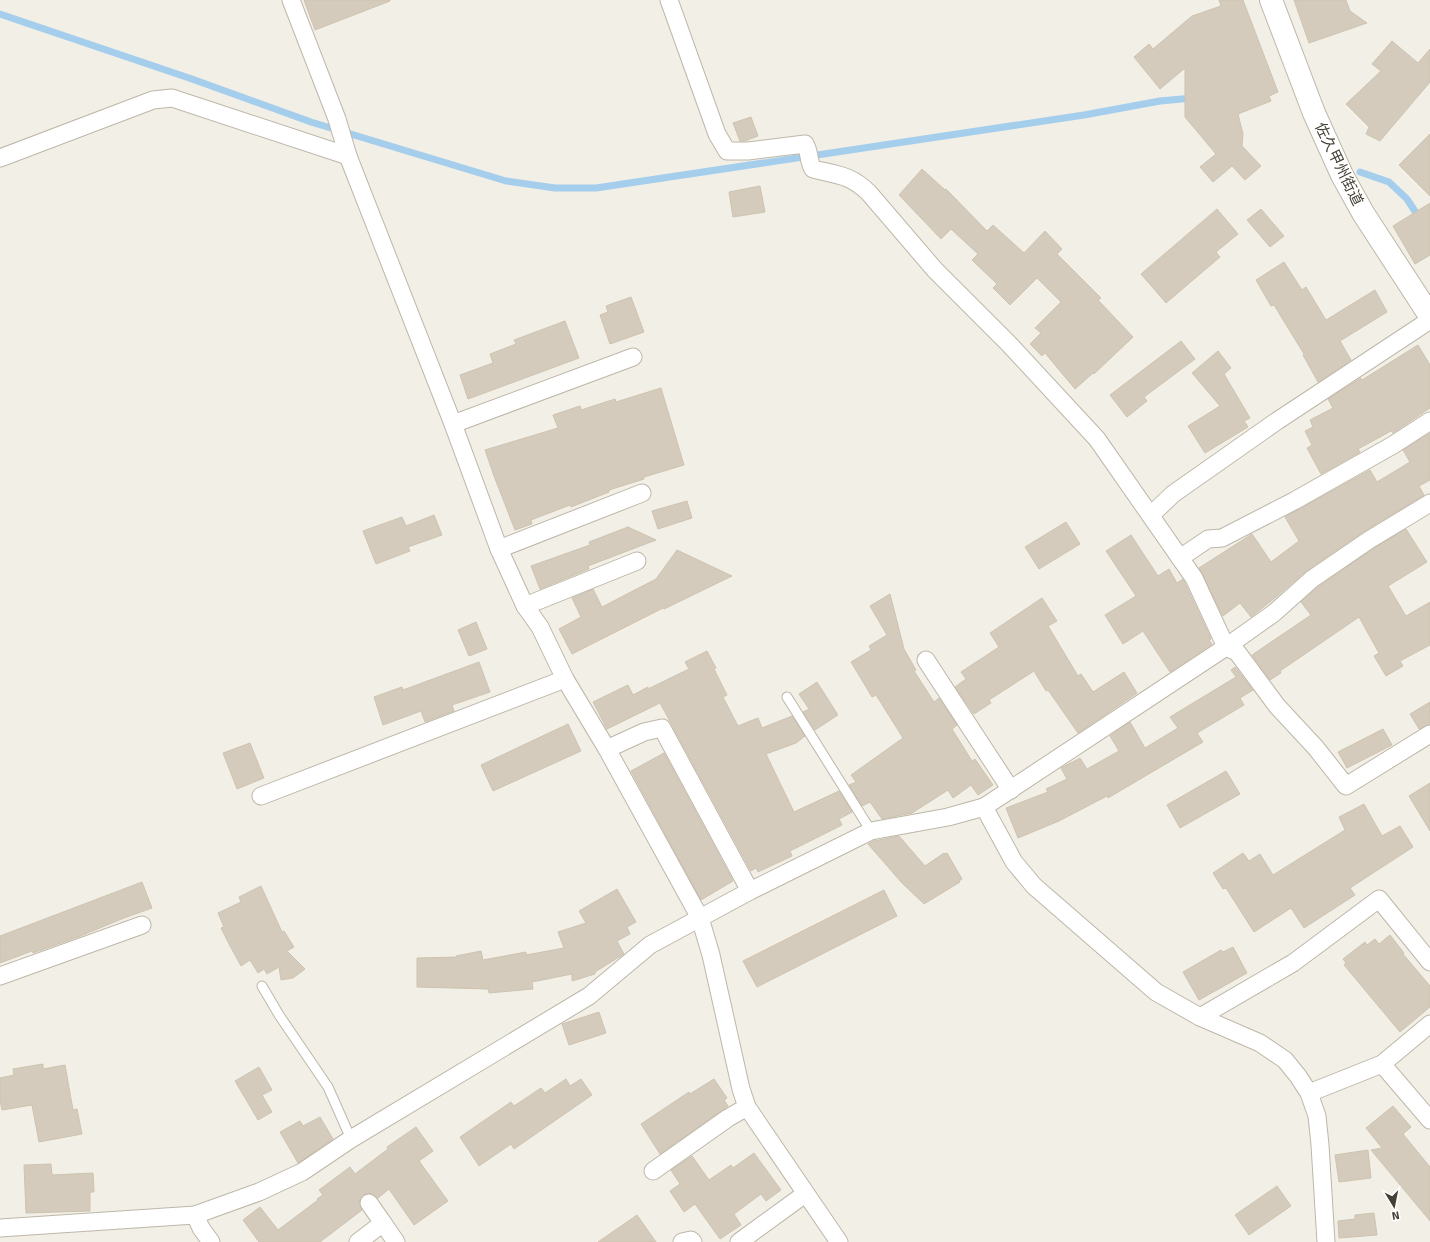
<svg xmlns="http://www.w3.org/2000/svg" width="1430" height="1242" viewBox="0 0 1430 1242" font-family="Signika,'Noto Sans JP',sans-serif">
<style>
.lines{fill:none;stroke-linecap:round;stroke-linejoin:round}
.stream{stroke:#a5ceed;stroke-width:7}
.building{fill:#d4cbbc;stroke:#cec3b0}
.service-casing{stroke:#beb7a9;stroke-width:11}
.minor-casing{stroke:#beb7a9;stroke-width:19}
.tertiary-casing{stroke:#beb7a9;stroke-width:24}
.service{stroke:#fff;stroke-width:9}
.minor{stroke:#fff;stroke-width:17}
.tertiary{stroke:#fff;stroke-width:22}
.labels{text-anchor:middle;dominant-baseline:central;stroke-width:3;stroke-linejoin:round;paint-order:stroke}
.street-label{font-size:15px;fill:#454036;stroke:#fff}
</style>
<rect width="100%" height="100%" fill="#f2efe6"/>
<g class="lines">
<!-- stream -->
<g class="stream">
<path d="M 0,14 L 192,79 L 311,122 L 506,181 L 555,188 L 596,188 L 1084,115 L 1160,101 L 1193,98"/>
<path d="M 1360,172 L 1389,182 L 1407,199 L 1420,219"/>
</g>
</g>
<!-- building -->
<g class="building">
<path d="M 304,0 L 390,0 L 390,1 L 315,30 Z"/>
<path d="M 1219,0 L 1243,0 L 1278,92 L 1269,96 L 1271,101 L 1238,114 L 1243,134 L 1242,146 L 1261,166 L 1245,180 L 1232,166 L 1213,182 L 1200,167 L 1216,154 L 1185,117 L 1185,68 L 1160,89 L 1134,57 L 1149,44 L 1153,49 L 1192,16 L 1221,6 Z"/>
<path d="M 1294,0 L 1346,0 L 1350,11 L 1367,23 L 1309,43 Z"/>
<path d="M 1392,41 L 1418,63 L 1430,49 L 1430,82 L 1380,141 L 1366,134 L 1369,127 L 1346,104 L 1381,71 L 1372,64 Z"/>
<path d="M 751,117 L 758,136 L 745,141 L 740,141 L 733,123 Z"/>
<path d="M 1430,134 L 1430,196 L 1399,165 Z"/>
<path d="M 922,169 L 945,190 L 946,189 L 987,231 L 993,225 L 1024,253 L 1045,231 L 1062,249 L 1057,254 L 1101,298 L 1098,300 L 1133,337 L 1094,374 L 1093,373 L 1075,389 L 1045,353 L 1042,356 L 1030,344 L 1041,333 L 1035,328 L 1061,302 L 1037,278 L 1010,305 L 993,288 L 997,284 L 972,260 L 978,254 L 951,229 L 941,239 L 899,195 Z"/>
<path d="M 760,186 L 765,212 L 733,217 L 729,192 Z"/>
<path d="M 1430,203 L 1430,255 L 1415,264 L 1393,226 Z"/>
<path d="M 1217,209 L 1238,234 L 1216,252 L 1220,257 L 1166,303 L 1141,274 Z"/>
<path d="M 1261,209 L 1284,236 L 1270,247 L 1247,220 Z"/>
<path d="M 1284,262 L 1302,290 L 1306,287 L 1326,320 L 1375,290 L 1387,312 L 1340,341 L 1351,360 L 1318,382 L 1303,355 L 1304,354 L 1285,323 L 1274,305 L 1271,306 L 1256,280 Z"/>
<path d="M 631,297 L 644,332 L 610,344 L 600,315 L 608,312 L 606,306 Z"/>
<path d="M 565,321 L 579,358 L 468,399 L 460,375 L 493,363 L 490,354 L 516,344 L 514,340 Z"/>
<path d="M 1181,341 L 1195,359 L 1144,397 L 1147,401 L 1127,417 L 1110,395 Z"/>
<path d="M 1418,345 L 1430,365 L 1430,408 L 1393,433 L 1391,431 L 1358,449 L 1360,452 L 1321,474 L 1307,448 L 1312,445 L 1305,431 L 1313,427 L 1310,420 L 1333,408 L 1328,399 L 1361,378 L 1362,380 Z"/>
<path d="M 1218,351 L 1231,368 L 1224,374 L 1250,418 L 1244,421 L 1248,427 L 1205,453 L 1188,426 L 1220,406 L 1192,373 Z"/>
<path d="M 661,388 L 684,465 L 644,477 L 644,479 L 609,490 L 609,492 L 571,507 L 570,505 L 531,520 L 532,524 L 515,530 L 494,476 L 485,450 L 558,428 L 553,415 L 580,406 L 581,410 L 615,399 L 616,402 Z"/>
<path d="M 1430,433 L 1430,480 L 1419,486 L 1424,495 L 1363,532 L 1306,571 L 1276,597 L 1251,617 L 1240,603 L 1223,616 L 1199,568 L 1252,534 L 1271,562 L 1299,541 L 1285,517 L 1370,470 L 1377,482 L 1410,462 L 1403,450 Z"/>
<path d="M 687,501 L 692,518 L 658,529 L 652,511 Z"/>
<path d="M 434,515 L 442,535 L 408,547 L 410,551 L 376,564 L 363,531 L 402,517 L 406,526 Z"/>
<path d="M 1066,522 L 1080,544 L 1039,569 L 1025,547 Z"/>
<path d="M 628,527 L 656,540 L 588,566 L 589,569 L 540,589 L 531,566 L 590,545 L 589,542 Z"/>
<path d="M 1406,529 L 1427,562 L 1388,586 L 1406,616 L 1430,602 L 1430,645 L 1400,661 L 1403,666 L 1386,676 L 1374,656 L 1379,653 L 1359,617 L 1280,671 L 1281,673 L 1270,680 L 1252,655 L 1311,615 L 1301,602 L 1318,587 L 1374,548 Z"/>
<path d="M 1131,535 L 1158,576 L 1169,569 L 1177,583 L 1183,579 L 1211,639 L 1209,640 L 1212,644 L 1170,672 L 1143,631 L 1123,644 L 1105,615 L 1136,596 L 1106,551 Z"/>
<path d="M 677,550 L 732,576 L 664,609 L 663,608 L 572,654 L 559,629 L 581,617 L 572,598 L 593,589 L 602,607 L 656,579 Z"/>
<path d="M 890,594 L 904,649 L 916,670 L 914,671 L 934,702 L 939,698 L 957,725 L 952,729 L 972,761 L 975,759 L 993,785 L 978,795 L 971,785 L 953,798 L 948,790 L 912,813 L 882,819 L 870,802 L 862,806 L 849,785 L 856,782 L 851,775 L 903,738 L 876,695 L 872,697 L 851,662 L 871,650 L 869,646 L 887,635 L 870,606 Z"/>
<path d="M 1042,598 L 1057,621 L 1048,626 L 1078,676 L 1081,674 L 1093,692 L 1124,672 L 1137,693 L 1078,733 L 1048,690 L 1046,691 L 1034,671 L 989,700 L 991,703 L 974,714 L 955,687 L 966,679 L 961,672 L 999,647 L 990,633 Z"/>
<path d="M 476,622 L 487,649 L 469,656 L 458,630 Z"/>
<path d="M 707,651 L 716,668 L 714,669 L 727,695 L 723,697 L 738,726 L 758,718 L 762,728 L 792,716 L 805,736 L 796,743 L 766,754 L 794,812 L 839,791 L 852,812 L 839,819 L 842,825 L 790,851 L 792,856 L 758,872 L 756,868 L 751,871 L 660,703 L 607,729 L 593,702 L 628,685 L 633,695 L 648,687 L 648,689 L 689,669 L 685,662 Z"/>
<path d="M 479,662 L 490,692 L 452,705 L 454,711 L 425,722 L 421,711 L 383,725 L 374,697 L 402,687 L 403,690 Z"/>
<path d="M 1235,667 L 1253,690 L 1240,698 L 1244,705 L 1197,733 L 1203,742 L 1108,798 L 1107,796 L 1059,821 L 1018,838 L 1006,808 L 1048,792 L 1046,789 L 1067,779 L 1061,768 L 1080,758 L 1087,769 L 1119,751 L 1110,736 L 1130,722 L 1145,748 L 1178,728 L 1170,717 L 1236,677 L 1231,670 Z"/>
<path d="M 817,682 L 838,715 L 815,730 L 803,712 L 809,709 L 799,694 Z"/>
<path d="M 1430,702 L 1430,724 L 1419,729 L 1410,714 Z"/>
<path d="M 568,724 L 581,751 L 493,791 L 481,765 Z"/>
<path d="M 1383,729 L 1392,745 L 1347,768 L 1338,752 Z"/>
<path d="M 250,743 L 264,778 L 237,789 L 223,753 Z"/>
<path d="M 664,753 L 733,881 L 701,900 L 631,771 Z"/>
<path d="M 1226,771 L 1240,794 L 1180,828 L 1167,805 Z"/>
<path d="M 1430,783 L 1430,831 L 1409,796 Z"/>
<path d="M 1364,804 L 1382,836 L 1400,826 L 1413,847 L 1350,888 L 1355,895 L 1304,928 L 1291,908 L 1254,932 L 1226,888 L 1223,889 L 1213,873 L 1243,853 L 1249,861 L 1260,854 L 1273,875 L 1345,830 L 1339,817 Z"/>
<path d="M 899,836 L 925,866 L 944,853 L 945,854 L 947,853 L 962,879 L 959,881 L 960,882 L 924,904 L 902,883 L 868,844 L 874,841 Z"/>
<path d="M 142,882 L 152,908 L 124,918 L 78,937 L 33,953 L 32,951 L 0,963 L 0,936 Z"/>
<path d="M 261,886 L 282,932 L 284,931 L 294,947 L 287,951 L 305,969 L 293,978 L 281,980 L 279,967 L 267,974 L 264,969 L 258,973 L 250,960 L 241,966 L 229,944 L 221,928 L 224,927 L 218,913 L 241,902 L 239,897 Z"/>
<path d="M 617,889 L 636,922 L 627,927 L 630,934 L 617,941 L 624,954 L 595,972 L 595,974 L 572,981 L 572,974 L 532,982 L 533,989 L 489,993 L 488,989 L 417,987 L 417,958 L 457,957 L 456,956 L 481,951 L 483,960 L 526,952 L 526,955 L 564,948 L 558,932 L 586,923 L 579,911 Z"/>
<path d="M 884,890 L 897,916 L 757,987 L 743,961 Z"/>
<path d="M 1390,935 L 1404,953 L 1403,954 L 1430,986 L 1430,1007 L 1400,1032 L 1344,965 L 1346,963 L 1343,959 L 1365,942 L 1367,945 L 1375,939 L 1379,944 Z"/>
<path d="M 1233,947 L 1247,973 L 1199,1000 L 1183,972 L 1221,950 L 1223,952 Z"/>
<path d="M 599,1012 L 606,1033 L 569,1045 L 562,1024 Z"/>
<path d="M 43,1064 L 43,1069 L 65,1065 L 73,1110 L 77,1109 L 82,1134 L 39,1142 L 32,1105 L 2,1110 L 0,1100 L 0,1078 L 14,1075 L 13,1069 Z"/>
<path d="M 259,1067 L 272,1090 L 262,1095 L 272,1112 L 258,1120 L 235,1081 Z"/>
<path d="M 566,1079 L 570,1086 L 581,1079 L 592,1095 L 514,1149 L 511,1144 L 479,1166 L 460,1137 L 511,1102 L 514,1106 L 541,1088 L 545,1093 Z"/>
<path d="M 714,1079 L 727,1098 L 724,1100 L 728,1106 L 660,1154 L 641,1124 L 689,1092 L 690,1094 Z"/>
<path d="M 1393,1106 L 1411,1127 L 1403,1134 L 1430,1167 L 1430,1221 L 1371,1150 L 1382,1148 L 1366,1128 Z"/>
<path d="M 320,1117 L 333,1139 L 298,1163 L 280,1132 L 300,1121 L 303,1126 Z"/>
<path d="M 416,1127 L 433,1151 L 419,1161 L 448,1201 L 414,1225 L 389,1189 L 378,1198 L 373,1194 L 368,1193 L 363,1195 L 360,1198 L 359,1203 L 362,1210 L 320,1242 L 259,1242 L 243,1220 L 260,1207 L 278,1230 L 318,1200 L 317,1199 L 323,1195 L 319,1190 L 350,1167 L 355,1174 L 388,1149 L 387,1147 Z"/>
<path d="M 1368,1150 L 1371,1178 L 1339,1182 L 1335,1155 Z"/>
<path d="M 754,1153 L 781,1190 L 766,1201 L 761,1194 L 734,1214 L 741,1225 L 720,1239 L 695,1204 L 684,1212 L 670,1191 L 680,1184 L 671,1170 L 692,1156 L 709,1180 L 731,1165 L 733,1168 Z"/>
<path d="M 51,1164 L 52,1175 L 93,1173 L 94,1192 L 90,1192 L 90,1211 L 26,1213 L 24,1165 Z"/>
<path d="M 1277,1186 L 1291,1206 L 1249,1235 L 1235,1215 Z"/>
<path d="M 1374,1213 L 1377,1235 L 1339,1238 L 1338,1221 L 1355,1219 L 1355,1215 Z"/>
<path d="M 637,1215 L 656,1242 L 598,1242 Z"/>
</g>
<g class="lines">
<defs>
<g id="service">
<path d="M 787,697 L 871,831"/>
<path d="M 262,986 L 279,1015 L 328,1087 L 351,1139"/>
</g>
<g id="minor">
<path d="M 291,0 L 337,119 L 348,156 L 453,424 L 499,549 L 525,606 L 540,627 L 565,679 L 607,749 L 700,918 L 711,955 L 741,1089 L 747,1107 L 839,1242"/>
<path d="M 669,0 L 717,134 L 727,151 L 748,151 L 805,144 C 810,152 808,161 813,169 C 838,175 851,175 869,193 L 935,270 L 1009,344 L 1097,439 L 1194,578 L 1226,647 L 1237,652 L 1277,706 L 1316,748 L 1346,786 L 1430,734"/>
<path d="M 0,158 L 153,100 L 172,98 L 348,156"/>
<path d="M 453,424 L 633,357"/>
<path d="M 1151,515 L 1173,494 L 1277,421 L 1430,320"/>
<path d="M 499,549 L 642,493"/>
<path d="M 1180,558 L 1208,539 L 1222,538 L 1294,501 L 1393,445 L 1430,421"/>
<path d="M 525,606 L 637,561"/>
<path d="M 926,660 L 1011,790"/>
<path d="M 607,749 L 644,732 L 662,728 L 750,891"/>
<path d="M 261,796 L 565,679"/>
<path d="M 984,807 L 1014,862 L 1034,886 L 1156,992 L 1200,1017 L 1260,1043 L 1285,1060 L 1298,1076 L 1309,1093 L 1317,1116 L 1320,1145 L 1326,1242"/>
<path d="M 0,976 L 142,925"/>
<path d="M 1200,1017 L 1293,963 L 1379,899 L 1430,962"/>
<path d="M 1382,1064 L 1430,1120"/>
<path d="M 1309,1093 L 1382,1064 L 1430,1024"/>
<path d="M 653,1171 L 728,1118 L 747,1107"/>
<path d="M 369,1203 L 383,1223"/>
<path d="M 195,1215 L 201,1228 L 211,1242"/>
<path d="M 0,1228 L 195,1215 L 259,1192 L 302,1172 L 351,1139 L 589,996 L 650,945 L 750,891 L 871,831 L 948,817 L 984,807 L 1226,647 L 1274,613 L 1312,579 L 1369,540 L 1430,503"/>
<path d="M 358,1242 L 383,1223 L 396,1242"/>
<path d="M 682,1242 L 691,1240 L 693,1242"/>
<path d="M 739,1242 L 805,1194"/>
</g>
<path id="tertiary" d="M 1271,0 L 1314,113 L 1342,175 L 1363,213 L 1430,316"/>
</defs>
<!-- service casing -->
<use href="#service" class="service-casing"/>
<!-- minor casing -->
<use href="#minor" class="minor-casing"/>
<!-- tertiary casing -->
<use href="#tertiary" class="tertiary-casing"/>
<!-- service -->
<use href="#service" class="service"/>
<!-- minor -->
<use href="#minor" class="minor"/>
<!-- tertiary -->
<use href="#tertiary" class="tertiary"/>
</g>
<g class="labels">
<!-- street labels -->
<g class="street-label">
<text transform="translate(1339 164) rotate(64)">佐久甲州街道</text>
</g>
</g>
<!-- north arrow -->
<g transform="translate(1394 1206) rotate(170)" stroke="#ffffff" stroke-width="3" paint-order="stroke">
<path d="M0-3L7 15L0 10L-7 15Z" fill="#454036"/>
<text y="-6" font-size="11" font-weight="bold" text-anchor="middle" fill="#454036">N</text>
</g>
</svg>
